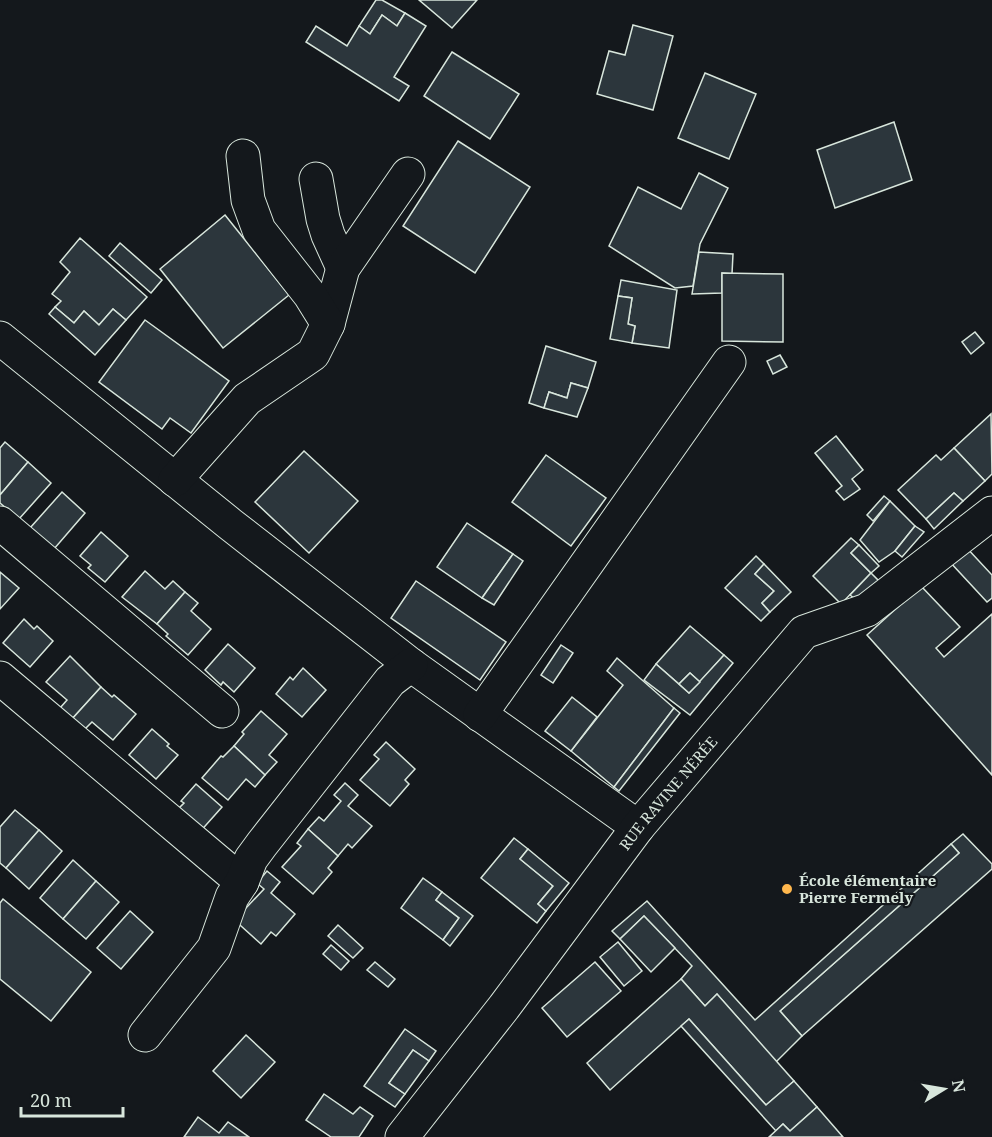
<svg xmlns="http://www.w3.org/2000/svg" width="992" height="1137" viewBox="0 0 992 1137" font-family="'Noto Serif',serif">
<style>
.building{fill:#2c363c;stroke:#d8e6dc;stroke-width:1.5}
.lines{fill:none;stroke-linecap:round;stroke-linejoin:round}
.minor-casing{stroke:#d8e6dc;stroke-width:35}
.minor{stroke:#14181c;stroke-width:33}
.poi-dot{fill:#ffb74d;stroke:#14181c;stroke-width:2}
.labels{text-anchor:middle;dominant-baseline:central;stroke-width:4.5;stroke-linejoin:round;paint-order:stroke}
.street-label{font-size:15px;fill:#d8e6dc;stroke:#14181c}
.poi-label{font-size:15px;font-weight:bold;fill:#d8e6dc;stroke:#14181c;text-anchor:start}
</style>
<rect width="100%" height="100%" fill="#14181c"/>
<!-- building -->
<g class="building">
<path d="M 376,0 L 382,0 L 405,13 L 397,26 L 382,15 L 370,34 L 359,26 Z"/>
<path d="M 419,0 L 477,0 L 452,28 Z"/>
<path d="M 405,13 L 426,26 L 394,77 L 409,86 L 399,101 L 306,42 L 316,26 L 347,46 L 359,26 L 370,34 L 382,15 L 397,26 Z"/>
<path d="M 633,25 L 673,36 L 653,110 L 597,94 L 609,51 L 625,55 Z"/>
<path d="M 452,52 L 519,94 L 490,139 L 424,96 Z"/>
<path d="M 705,73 L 756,94 L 729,159 L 678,138 Z"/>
<path d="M 894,122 L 912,180 L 835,208 L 817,150 Z"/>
<path d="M 458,141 L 530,187 L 475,273 L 403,226 Z"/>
<path d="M 699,173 L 728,188 L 700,244 L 693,286 L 675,288 L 609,246 L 638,187 L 681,209 Z"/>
<path d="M 225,215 L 289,295 L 223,348 L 160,269 Z"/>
<path d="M 80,238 L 147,297 L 126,320 L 113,309 L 99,325 L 84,311 L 74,323 L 55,307 L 61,301 L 52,294 L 70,272 L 60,262 Z"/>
<path d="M 120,243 L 162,280 L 151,293 L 109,256 Z"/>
<path d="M 699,252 L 733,254 L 732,274 L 722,273 L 722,293 L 692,294 Z"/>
<path d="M 722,273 L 783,274 L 783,342 L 722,341 Z"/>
<path d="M 621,280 L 677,290 L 669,348 L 632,343 L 635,326 L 628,324 L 632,298 L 618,296 Z"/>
<path d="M 618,296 L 632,298 L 628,324 L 635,326 L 632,343 L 610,339 Z"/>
<path d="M 55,307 L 74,323 L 84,311 L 99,325 L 113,309 L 126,320 L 95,355 L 49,314 Z"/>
<path d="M 145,320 L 229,381 L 191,433 L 170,418 L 162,429 L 99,382 Z"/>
<path d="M 975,332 L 984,343 L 971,354 L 962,342 Z"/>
<path d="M 546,346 L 596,362 L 588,388 L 571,383 L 567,398 L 549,392 L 544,408 L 529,403 Z"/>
<path d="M 780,355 L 787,367 L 773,374 L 767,361 Z"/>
<path d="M 571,383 L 588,388 L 577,417 L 544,408 L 549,392 L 567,398 Z"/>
<path d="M 991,414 L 992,474 L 985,481 L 954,448 Z"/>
<path d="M 836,436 L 863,470 L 852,479 L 860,489 L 844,500 L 836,491 L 842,486 L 815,453 Z"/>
<path d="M 5,442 L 28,462 L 0,495 L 0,448 Z"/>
<path d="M 954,448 L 985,481 L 963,501 L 954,493 L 926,519 L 898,490 L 936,455 L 941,460 Z"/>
<path d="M 304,451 L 358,501 L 309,553 L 255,502 Z"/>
<path d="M 546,455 L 606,498 L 571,546 L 512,502 Z"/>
<path d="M 28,462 L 51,483 L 19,519 L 0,503 L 0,495 Z"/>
<path d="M 62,492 L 85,513 L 54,549 L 30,528 Z"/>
<path d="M 954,493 L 963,501 L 934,529 L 926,519 Z"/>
<path d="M 884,496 L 890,501 L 873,521 L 867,515 Z"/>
<path d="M 890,501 L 915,526 L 895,551 L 879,562 L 860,540 Z"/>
<path d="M 467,523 L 513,554 L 482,598 L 437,567 Z"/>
<path d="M 915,526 L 924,532 L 902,557 L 895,551 Z"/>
<path d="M 101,532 L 128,556 L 105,582 L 88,568 L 91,565 L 80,556 Z"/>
<path d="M 851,538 L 859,545 L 851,553 L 871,573 L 841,604 L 813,576 Z"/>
<path d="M 859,545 L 879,566 L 871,573 L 851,553 Z"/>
<path d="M 965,546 L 992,575 L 992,598 L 987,602 L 949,561 Z"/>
<path d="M 513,554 L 523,561 L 494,605 L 482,598 Z"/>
<path d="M 756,556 L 764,564 L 755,574 L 774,591 L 762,603 L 770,612 L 761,621 L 725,588 Z"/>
<path d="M 764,564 L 791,592 L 770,612 L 762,603 L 774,591 L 755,574 Z"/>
<path d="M 145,571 L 165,589 L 173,581 L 185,592 L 157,624 L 122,597 Z"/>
<path d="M 0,572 L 19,588 L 0,609 Z"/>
<path d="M 871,573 L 880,582 L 859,602 L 850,595 Z"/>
<path d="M 416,581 L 506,642 L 480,680 L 391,618 Z"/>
<path d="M 921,586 L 960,627 L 936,648 L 944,657 L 992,614 L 992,775 L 867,635 Z"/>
<path d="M 185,592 L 198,603 L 191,611 L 211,629 L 188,655 L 166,636 L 168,634 L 157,624 Z"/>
<path d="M 24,619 L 34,629 L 37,626 L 53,641 L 30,667 L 3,643 Z"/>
<path d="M 690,626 L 724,655 L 700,682 L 690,673 L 679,684 L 656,664 Z"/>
<path d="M 228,644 L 255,668 L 234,692 L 223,682 L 221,685 L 205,670 Z"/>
<path d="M 561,645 L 573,653 L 553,683 L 541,675 Z"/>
<path d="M 724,655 L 733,663 L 690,715 L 644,680 L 656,664 L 689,693 Z"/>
<path d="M 70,656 L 101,687 L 72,719 L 60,708 L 67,700 L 46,682 Z"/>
<path d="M 617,658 L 674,708 L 614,787 L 571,751 L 623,685 L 607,671 Z"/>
<path d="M 303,668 L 326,690 L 302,717 L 276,694 L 290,677 L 293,680 Z"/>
<path d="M 690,673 L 700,682 L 689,693 L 679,684 Z"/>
<path d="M 101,687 L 112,697 L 114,695 L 136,714 L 113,740 L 92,722 L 84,730 L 72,719 Z"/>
<path d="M 572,697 L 597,717 L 571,751 L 545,731 Z"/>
<path d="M 674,708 L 680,713 L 619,791 L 614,787 Z"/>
<path d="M 261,711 L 287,734 L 269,755 L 277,762 L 265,775 L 234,746 L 244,734 L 242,732 Z"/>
<path d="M 152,729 L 169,744 L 167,746 L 178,755 L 156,779 L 129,755 Z"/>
<path d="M 386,742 L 415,769 L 405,780 L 409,784 L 390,806 L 360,780 L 379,759 L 374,755 Z"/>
<path d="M 234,746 L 265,775 L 255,787 L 246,779 L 228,800 L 202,778 L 221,756 L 223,757 Z"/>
<path d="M 345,783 L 358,795 L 348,806 L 372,826 L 352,848 L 348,844 L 338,856 L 308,829 L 319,817 L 324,821 L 341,801 L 334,795 Z"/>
<path d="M 196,784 L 222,807 L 198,834 L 174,813 L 184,803 L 181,801 Z"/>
<path d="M 15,810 L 39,830 L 6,868 L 0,863 L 0,827 Z"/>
<path d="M 308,829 L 338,856 L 328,868 L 332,872 L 313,894 L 282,867 L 301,846 L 297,843 Z"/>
<path d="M 39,830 L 62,851 L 29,889 L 6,868 Z"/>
<path d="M 963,834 L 992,864 L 992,869 L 802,1036 L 780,1011 L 959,853 L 951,844 Z"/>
<path d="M 514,838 L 528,849 L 520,859 L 553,886 L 538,904 L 546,911 L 537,923 L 481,878 Z"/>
<path d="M 951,844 L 959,853 L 780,1011 L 802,1036 L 776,1062 L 717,994 L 705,1006 L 681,979 L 692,966 L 644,916 L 620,939 L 612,931 L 647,901 L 755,1020 Z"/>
<path d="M 528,849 L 569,883 L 546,911 L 538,904 L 553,886 L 520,859 Z"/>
<path d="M 73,860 L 96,881 L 63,919 L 40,898 Z"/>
<path d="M 267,871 L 280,882 L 271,893 L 295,914 L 276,936 L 271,932 L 261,944 L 231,917 L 242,904 L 246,908 L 264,889 L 257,883 Z"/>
<path d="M 423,878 L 442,892 L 436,900 L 459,918 L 443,940 L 401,908 Z"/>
<path d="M 96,881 L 119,902 L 86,939 L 63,919 Z"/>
<path d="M 442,892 L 473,916 L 450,946 L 443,940 L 459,918 L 436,900 Z"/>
<path d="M 3,899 L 91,972 L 51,1021 L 0,979 L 0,903 Z"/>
<path d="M 130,911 L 153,932 L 121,969 L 97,948 Z"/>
<path d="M 644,916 L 675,948 L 651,972 L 620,939 Z"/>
<path d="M 338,925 L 363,948 L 353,958 L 328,936 Z"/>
<path d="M 618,942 L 642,971 L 624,986 L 600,957 Z"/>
<path d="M 331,945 L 349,961 L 341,970 L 323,954 Z"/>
<path d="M 375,962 L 395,979 L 388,987 L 367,970 Z"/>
<path d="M 595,962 L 621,991 L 567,1037 L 542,1008 Z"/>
<path d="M 681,979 L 705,1006 L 717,994 L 794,1081 L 766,1105 L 689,1019 L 610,1090 L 587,1063 Z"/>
<path d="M 689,1019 L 766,1105 L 794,1081 L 817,1107 L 790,1131 L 783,1124 L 776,1131 L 681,1026 Z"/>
<path d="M 405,1029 L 436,1051 L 429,1061 L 413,1050 L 389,1083 L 405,1094 L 395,1107 L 364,1086 Z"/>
<path d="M 246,1035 L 275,1062 L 241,1098 L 213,1071 Z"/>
<path d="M 413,1050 L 429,1061 L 405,1094 L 389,1083 Z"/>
<path d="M 324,1094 L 353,1114 L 360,1107 L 373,1116 L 359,1137 L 331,1137 L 306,1120 Z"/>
<path d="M 817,1107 L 843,1137 L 769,1137 L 783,1124 L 790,1131 Z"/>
<path d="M 198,1117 L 219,1133 L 228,1122 L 249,1137 L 184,1137 Z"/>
</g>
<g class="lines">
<defs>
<g id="minor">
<path d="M 316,179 L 323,219 L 328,235 L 343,268"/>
<path d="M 328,324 L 343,268 L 408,174"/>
<path d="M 0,338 L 230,524 L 411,665 L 638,827"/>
<path d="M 175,480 L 247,399 L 313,354 L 328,324 L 310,295 L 259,230 L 248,200 L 243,156"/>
<path d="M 0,523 L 222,711"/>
<path d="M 0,678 L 242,882"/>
<path d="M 480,715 L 729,362"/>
<path d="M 145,1035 L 214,948 L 232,897 L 242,882 L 251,859 L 262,844 L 390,681 L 411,665"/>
<path id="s1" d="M 402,1137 L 504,1007 L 638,827 L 804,632 L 867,610 L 992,513"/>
</g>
</defs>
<!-- minor casing -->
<use href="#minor" class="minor-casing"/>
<!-- minor -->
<use href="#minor" class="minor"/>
</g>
<!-- markers -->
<circle class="poi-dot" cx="787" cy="889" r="6"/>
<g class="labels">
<!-- street labels -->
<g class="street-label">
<text stroke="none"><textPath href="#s1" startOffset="435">RUE RAVINE NÉRÉE</textPath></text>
</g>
<!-- poi labels -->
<g class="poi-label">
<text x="799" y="880">École élémentaire<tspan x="799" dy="17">Pierre Fermely</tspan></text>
</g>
</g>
<!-- north arrow -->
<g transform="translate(944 1089) rotate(79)" stroke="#14181c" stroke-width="4.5" paint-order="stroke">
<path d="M0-4.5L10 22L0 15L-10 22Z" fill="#d8e6dc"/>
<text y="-9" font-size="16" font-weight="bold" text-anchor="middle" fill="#d8e6dc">N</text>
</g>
<!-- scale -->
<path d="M21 1107v9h102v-9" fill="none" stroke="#d8e6dc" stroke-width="3"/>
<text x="30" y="1107" font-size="18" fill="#d8e6dc" stroke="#14181c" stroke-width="4.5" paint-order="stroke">20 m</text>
</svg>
